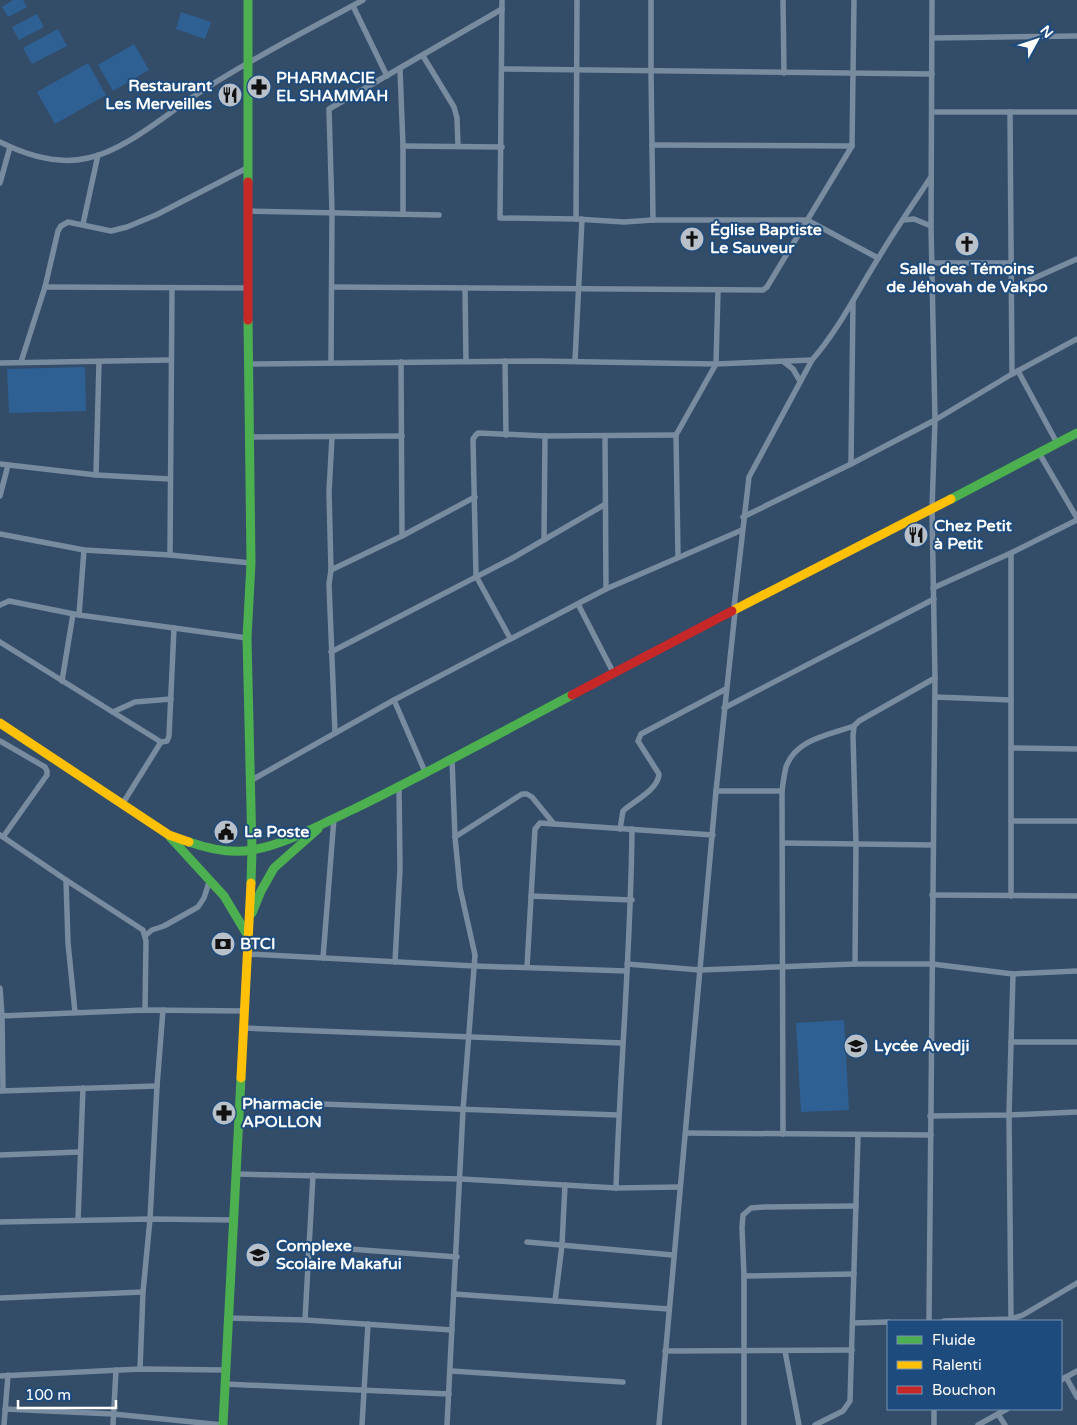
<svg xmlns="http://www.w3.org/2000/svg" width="1077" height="1425" viewBox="0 0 1077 1425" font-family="'Varela Round',sans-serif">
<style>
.green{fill:#2e6094}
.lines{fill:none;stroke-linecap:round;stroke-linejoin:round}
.street{stroke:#788b9f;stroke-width:5.5}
.fast{stroke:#4caf50;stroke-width:9}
.slow{stroke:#ffc107;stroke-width:9}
.jam{stroke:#c62828;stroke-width:9}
.labels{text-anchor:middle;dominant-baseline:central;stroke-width:4;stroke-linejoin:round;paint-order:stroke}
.poi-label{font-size:16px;font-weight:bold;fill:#fff;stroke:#1d4b7e;text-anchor:start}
</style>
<rect width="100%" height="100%" fill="#334c68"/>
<!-- green -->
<g class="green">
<path d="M 13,0 L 23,0 L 27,7 L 8,17 L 2,7 Z"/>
<path d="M 181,12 L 211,22 L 205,39 L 176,29 Z"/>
<path d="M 37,14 L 44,27 L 19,40 L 12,27 Z"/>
<path d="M 58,29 L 67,46 L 32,64 L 23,48 Z"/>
<path d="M 134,44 L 149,70 L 113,91 L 98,65 Z"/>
<path d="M 88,63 L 106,95 L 55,124 L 37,92 Z"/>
<path d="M 85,367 L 86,411 L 9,413 L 7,369 Z"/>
<path d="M 844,1020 L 849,1110 L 801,1112 L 796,1023 Z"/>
</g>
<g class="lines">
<!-- street -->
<g class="street">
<path d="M 502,0 L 500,218 L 576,219 L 624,222 L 653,220 L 807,220 L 878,258"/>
<path d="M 651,0 L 651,72 L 653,220"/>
<path d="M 783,0 L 784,73"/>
<path d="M 353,6 L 387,76"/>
<path d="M 932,38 L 1077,36"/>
<path d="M 423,56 L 454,107 L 457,118 L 458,146"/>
<path d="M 400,69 L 403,146 L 403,214"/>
<path d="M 503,69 L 932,74"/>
<path d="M 932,112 L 1077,112"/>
<path d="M 1010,112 L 1012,374"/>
<path d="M 0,142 C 26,155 59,165 88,158 C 129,149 169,111 205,89 C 256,56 310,29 363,0"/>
<path d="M 652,145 L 852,146"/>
<path d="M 403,146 L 502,147"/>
<path d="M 0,183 L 10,147"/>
<path d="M 248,211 L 439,215"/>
<path d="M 576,219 L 577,0"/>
<path d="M 903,220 L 914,219 L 931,226"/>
<path d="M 83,224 L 98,155"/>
<path d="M 932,263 L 1011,263"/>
<path d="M 45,287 L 248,288"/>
<path d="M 332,287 L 763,290 L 767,287 L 852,146 L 854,0"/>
<path d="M 465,288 L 466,361"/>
<path d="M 1012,288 L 1077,259"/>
<path d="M 505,361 L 506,435"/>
<path d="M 575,361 L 582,219"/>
<path d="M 21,362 L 45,287 L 58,231 L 61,226 L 68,222 L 111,231 L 127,227 L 156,215 L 249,167"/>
<path d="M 401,362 L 402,536"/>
<path d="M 784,362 L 793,369 L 800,381"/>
<path d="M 0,363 L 170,360"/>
<path d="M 331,363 L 332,212 L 329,109 L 502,9"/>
<path d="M 248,364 L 537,361 L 716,364 L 812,360"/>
<path d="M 1018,371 L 1057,443"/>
<path d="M 605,436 L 606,589"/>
<path d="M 249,437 L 402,436"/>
<path d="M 332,437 L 329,492 L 331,570 L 329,584 L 335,733"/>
<path d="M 1039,453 L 1077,518"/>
<path d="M 0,464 L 96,475 L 170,479"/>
<path d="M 851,464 L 853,301"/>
<path d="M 96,475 L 99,362"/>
<path d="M 0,496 L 8,465"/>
<path d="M 743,517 L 851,464 L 935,420 L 1012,374 L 1077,339"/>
<path d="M 0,534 L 84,550 L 170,555 L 251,563"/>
<path d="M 544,540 L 545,436"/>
<path d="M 1011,553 L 1011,896"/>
<path d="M 170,555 L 172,289"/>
<path d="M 678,556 L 676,435 L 716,364 L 718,290"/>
<path d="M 331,570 L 402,536 L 475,497"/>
<path d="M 933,588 L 1011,553 L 1077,520"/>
<path d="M 578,604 L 613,672"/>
<path d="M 0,605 L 9,601 L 79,615 L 247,638"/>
<path d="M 734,607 L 749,477 L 812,360 C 839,329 857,292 879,257 C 895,230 913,204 931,177"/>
<path d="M 79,615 L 84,550"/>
<path d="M 510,638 L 476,576 L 473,439 L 475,436 L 478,433 L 545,436 L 676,435"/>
<path d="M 0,642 L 161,742 L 167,741 L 169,736 L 174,628"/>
<path d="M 331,652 L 511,559 L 604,505"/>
<path d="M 62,681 L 73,614"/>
<path d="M 935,697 L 1011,700"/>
<path d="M 394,700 L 426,774"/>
<path d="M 724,708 L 934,599"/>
<path d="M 113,712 L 135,702 L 171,699"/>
<path d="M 854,726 L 853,736 L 856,844 L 855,964"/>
<path d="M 0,741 L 45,767 L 47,771 L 47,775 L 3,837"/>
<path d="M 1011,748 L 1077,749"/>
<path d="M 250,781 L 394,700 L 606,589 L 742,530"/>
<path d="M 716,791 L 782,791"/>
<path d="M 123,803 L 161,742"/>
<path d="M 1011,821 L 1077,821"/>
<path d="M 620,829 L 623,811 C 634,801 658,790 659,774 L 638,741 L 641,734 L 726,689"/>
<path d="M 0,835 L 66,880 L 143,930 L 146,941 L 145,1010"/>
<path d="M 455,837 L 522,794 L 527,794 L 532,797 L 554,824"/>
<path d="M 783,843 L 932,845"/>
<path d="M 66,880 L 68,943 L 75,1012"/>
<path d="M 932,895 L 1077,896"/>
<path d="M 531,896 L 632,900"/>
<path d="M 146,935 L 152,930 L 164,926 L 198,907 L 204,898 L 210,879"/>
<path d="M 248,954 L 474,966 L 627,971"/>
<path d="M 323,958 L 334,818"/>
<path d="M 395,962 L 400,869 L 399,787"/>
<path d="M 627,964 L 700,970 L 855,964 L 932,964 L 1013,974 L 1077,971"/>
<path d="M 527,967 L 535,829 L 540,823 L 713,835"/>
<path d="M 0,988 L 2,1016 L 3,1090"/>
<path d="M 0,1016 L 145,1010 L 245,1011"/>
<path d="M 244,1028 L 622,1043"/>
<path d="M 1011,1042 L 1077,1042"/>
<path d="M 0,1091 L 157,1086"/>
<path d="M 241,1101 L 618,1115"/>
<path d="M 930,1116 L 1009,1115 L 1077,1112"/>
<path d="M 686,1133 L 931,1135"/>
<path d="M 783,1134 L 782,791 C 783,783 784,775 786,767 C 796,739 829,735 854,726 L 859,721 L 935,678"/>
<path d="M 0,1155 L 80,1152"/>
<path d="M 236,1174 L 461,1179 L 616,1188 L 679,1187"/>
<path d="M 616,1188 C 620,1068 631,949 632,829"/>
<path d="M 78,1220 L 83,1088"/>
<path d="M 0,1222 L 150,1219 L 234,1220"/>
<path d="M 527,1242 L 673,1255"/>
<path d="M 309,1246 L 457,1257"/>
<path d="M 744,1276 L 854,1274"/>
<path d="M 454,1294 L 669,1309"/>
<path d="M 0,1298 L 143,1292"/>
<path d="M 555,1301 L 562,1245 L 565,1185"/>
<path d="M 228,1318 L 305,1320 L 452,1330"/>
<path d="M 1011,1319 L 1009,1115 L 1013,974"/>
<path d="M 305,1320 L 313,1175"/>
<path d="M 929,1321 L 935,678 L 932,509 L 935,420 L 931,226 L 932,0"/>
<path d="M 944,1321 L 1011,1319 L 1023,1315 L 1077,1283"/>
<path d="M 853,1323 L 888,1322"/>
<path d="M 665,1351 L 852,1350"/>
<path d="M 785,1351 L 799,1425"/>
<path d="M 140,1369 L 143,1292 L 150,1219 L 157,1086 L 163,1010"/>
<path d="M 451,1371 L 623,1382"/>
<path d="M 0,1376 L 140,1369 L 226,1370"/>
<path d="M 1066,1377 L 1077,1397"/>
<path d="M 1061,1380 L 1077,1371"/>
<path d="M 225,1384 L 449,1394"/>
<path d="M 5,1409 L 113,1414 L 223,1425"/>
<path d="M 934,1409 L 934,1425"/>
<path d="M 998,1414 L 1005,1425"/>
<path d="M 4,1425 L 8,1375"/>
<path d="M 113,1425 L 116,1370"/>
<path d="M 362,1425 L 368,1324"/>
<path d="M 447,1425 L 463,1110 L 475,955 L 460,888 L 455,837 L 452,759"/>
<path d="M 659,1425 L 716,791 L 735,612"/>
<path d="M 744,1425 L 744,1276 L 742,1228 L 743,1215 L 751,1208 L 764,1207 L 856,1206"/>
<path d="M 815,1425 L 843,1411 L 850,1401 L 858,1135"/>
<path d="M 978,1425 L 1007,1409"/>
</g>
<!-- fast -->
<g class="fast">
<path d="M 248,0 L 248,182"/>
<path d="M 248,320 L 251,563 L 247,638 L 252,850 L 251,883"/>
<path d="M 951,499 L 1077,433"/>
<path d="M 170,837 L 224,896 L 248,936"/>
<path d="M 189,842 C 209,849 230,854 252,850 C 287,844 321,824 354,809 C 428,773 500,733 572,695"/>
<path d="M 252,913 L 261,891 L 274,868 L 318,829"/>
<path d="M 223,1425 L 241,1078"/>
</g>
<!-- slow -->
<g class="slow">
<path d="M 736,609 L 951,499"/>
<path d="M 0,723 L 169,835 L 189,842"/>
<path d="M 241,1078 L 251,883"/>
</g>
<!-- jam -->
<g class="jam">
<path d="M 248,182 L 248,320"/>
<path d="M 572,695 L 732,611"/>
</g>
</g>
<!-- icons -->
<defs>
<symbol id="pharmacy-disc" viewBox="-11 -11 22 22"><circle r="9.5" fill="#b8c0ca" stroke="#1d4b7e"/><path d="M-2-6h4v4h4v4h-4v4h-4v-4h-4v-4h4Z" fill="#111"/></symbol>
<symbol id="restaurant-disc" viewBox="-11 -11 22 22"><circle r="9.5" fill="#b8c0ca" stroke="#1d4b7e"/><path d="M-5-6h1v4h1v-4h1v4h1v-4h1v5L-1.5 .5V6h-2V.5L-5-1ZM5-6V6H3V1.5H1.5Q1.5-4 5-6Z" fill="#111"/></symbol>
<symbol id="church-disc" viewBox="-11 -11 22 22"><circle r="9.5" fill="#b8c0ca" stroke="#1d4b7e"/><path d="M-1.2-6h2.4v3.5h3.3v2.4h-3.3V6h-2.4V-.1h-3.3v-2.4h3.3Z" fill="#111"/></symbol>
<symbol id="civic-disc" viewBox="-11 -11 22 22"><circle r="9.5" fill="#b8c0ca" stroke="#1d4b7e"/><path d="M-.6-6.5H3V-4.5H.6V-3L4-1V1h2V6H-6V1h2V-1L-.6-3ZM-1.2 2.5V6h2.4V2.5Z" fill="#111"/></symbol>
<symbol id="bank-disc" viewBox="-11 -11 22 22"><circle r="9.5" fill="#b8c0ca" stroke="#1d4b7e"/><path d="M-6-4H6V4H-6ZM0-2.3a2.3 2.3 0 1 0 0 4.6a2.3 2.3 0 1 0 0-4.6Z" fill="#111"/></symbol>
<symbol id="school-disc" viewBox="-11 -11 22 22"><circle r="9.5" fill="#b8c0ca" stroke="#1d4b7e"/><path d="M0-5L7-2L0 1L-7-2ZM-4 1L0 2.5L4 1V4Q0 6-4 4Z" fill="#111"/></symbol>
</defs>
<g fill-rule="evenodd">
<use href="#pharmacy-disc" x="245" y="73" width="28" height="28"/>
<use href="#restaurant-disc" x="216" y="81" width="28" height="28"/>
<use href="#church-disc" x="678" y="225" width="28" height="28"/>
<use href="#church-disc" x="953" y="230" width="28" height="28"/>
<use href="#restaurant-disc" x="902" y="521" width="28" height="28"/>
<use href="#civic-disc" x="212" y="818" width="28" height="28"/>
<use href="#bank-disc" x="209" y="930" width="28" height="28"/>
<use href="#school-disc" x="842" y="1032" width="28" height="28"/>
<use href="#pharmacy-disc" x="210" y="1099" width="28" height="28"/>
<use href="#school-disc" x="244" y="1241" width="28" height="28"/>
</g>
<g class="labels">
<!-- poi labels -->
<g class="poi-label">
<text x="276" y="78">PHARMACIE<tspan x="276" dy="18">EL SHAMMAH</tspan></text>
<text x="212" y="86" text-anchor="end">Restaurant<tspan x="212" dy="18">Les Merveilles</tspan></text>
<text x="710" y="230">Église Baptiste<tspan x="710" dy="18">Le Sauveur</tspan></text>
<text x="967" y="269" text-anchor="middle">Salle des Témoins<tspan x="967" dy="18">de Jéhovah de Vakpo</tspan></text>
<text x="934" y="526">Chez Petit<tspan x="934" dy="18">à Petit</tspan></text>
<text x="244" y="832">La Poste</text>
<text x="240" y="944">BTCI</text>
<text x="874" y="1046">Lycée Avedji</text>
<text x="242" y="1104">Pharmacie<tspan x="242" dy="18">APOLLON</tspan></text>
<text x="276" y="1246">Complexe<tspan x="276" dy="18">Scolaire Makafui</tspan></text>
</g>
</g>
<!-- legend -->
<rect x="887" y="1320" width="175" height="90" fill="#1d4b7e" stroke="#7793b2"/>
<rect x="897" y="1336" width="25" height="8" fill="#4caf50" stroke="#7793b2"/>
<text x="932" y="1345" font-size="15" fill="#ffffff">Fluide</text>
<rect x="897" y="1361" width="25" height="8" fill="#ffc107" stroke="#7793b2"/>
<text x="932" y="1370" font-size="15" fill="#ffffff">Ralenti</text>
<rect x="897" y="1386" width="25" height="8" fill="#c62828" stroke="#7793b2"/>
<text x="932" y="1395" font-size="15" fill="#ffffff">Bouchon</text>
<!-- north arrow -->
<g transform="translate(1037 40) rotate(50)" stroke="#1d4b7e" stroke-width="4" paint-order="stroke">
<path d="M0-4L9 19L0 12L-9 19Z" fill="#ffffff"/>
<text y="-8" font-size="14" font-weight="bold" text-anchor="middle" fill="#ffffff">N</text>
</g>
<!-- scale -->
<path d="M18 1400v8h98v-8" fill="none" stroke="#ffffff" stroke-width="2.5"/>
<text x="25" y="1400" font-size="15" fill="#ffffff" stroke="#1d4b7e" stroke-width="4" paint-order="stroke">100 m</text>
</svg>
